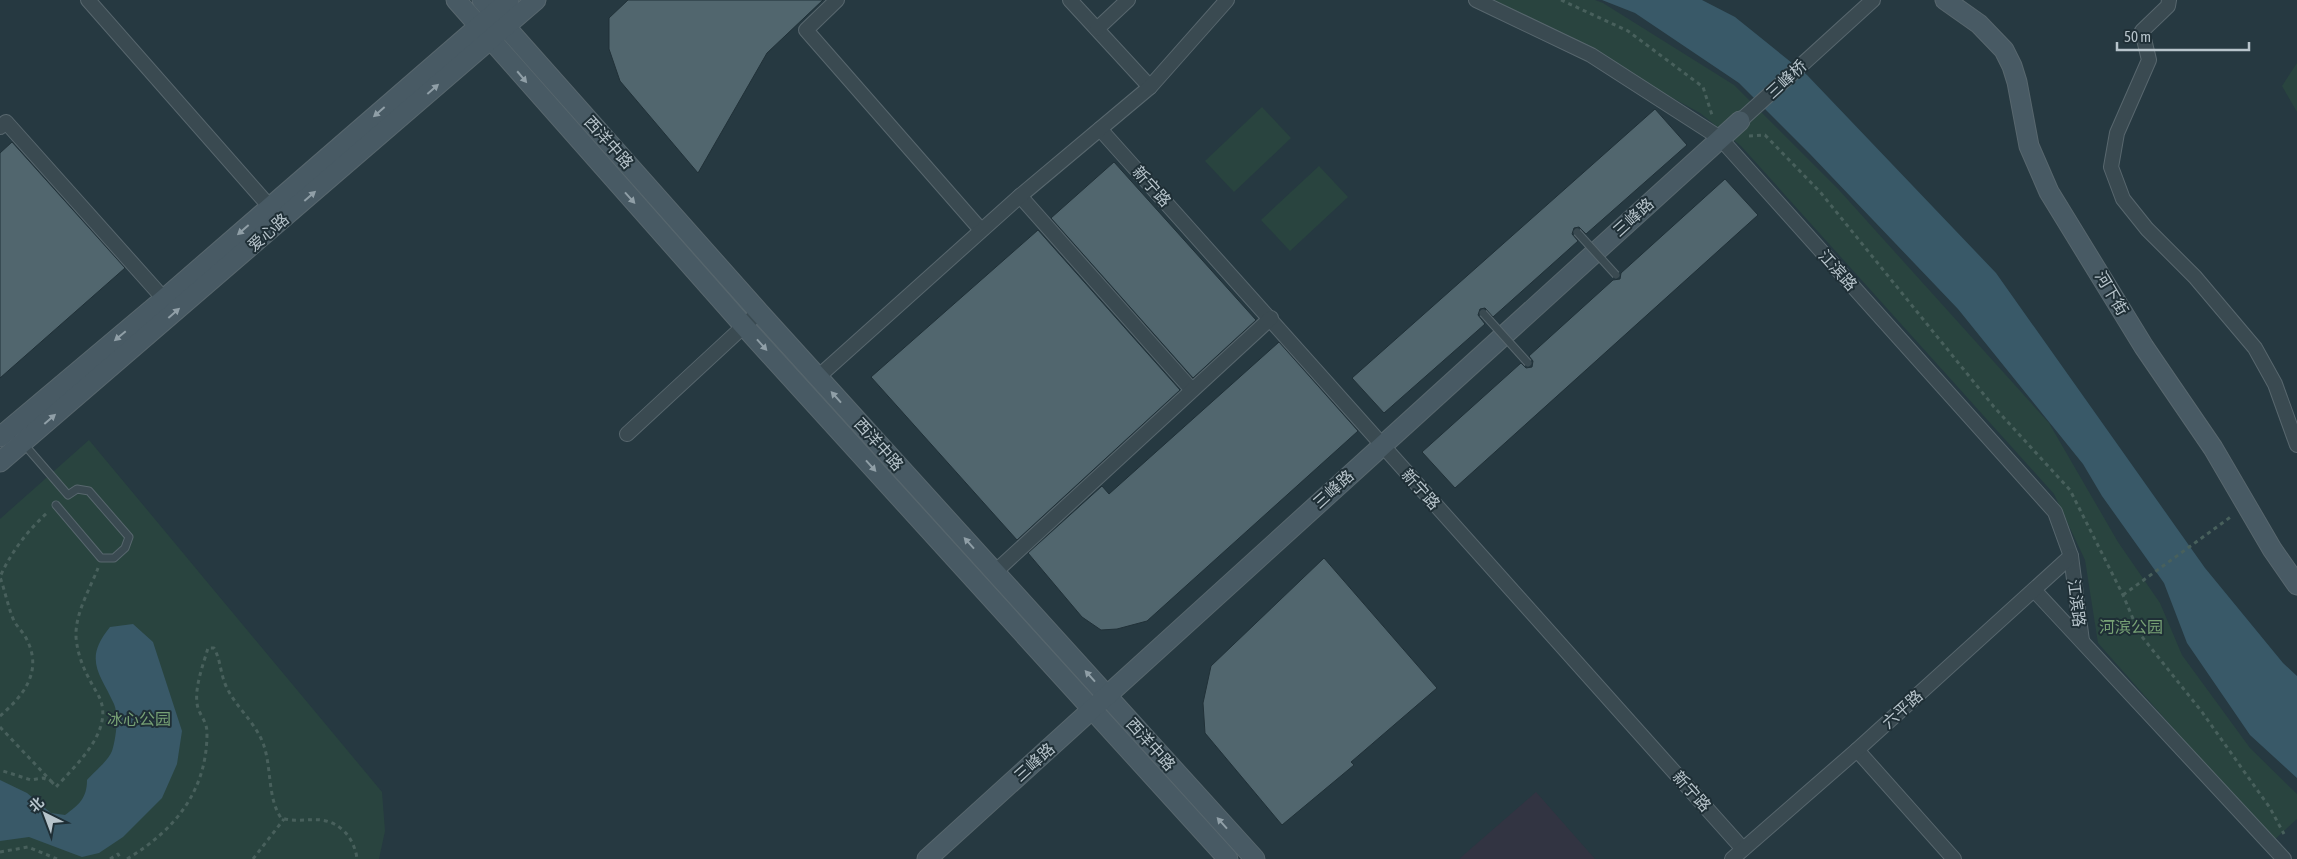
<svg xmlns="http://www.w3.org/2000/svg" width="2297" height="859" viewBox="0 0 2297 859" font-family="'Asap Condensed','Noto Sans SC',sans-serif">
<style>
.medical{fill:#323442}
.green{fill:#29443f}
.water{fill:#395968}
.building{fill:#51666e;stroke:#213138}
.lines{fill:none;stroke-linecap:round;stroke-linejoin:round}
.lane-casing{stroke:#58676e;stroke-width:9}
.street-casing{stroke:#58676e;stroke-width:16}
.secondary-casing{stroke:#58676e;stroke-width:21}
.path{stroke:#48605c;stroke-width:3;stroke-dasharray:4 4;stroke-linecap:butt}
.lane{stroke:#3a4a51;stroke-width:7}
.street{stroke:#3a4a51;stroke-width:14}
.secondary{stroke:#485a64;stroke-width:19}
.lane-bridge-casing{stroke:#58676e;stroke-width:9;stroke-linecap:butt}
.lane-bridge{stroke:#3a4a51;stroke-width:7}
.oneway{fill:#909fa7}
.labels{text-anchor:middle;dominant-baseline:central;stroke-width:4;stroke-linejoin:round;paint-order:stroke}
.street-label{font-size:16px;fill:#b7c4cb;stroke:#1f2f36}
.park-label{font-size:16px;fill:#77a175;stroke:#1f2f36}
</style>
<rect width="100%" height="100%" fill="#263941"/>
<!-- medical -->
<path class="medical" d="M 1536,792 L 1595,859 L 1459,859 Z"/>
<!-- green -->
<g class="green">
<path d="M 1494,0 L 1595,0 L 1603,3 L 1734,85 L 1839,190 L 2049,423 L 2118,542 L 2160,603 L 2182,655 L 2250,748 L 2297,794 L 2297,819 L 2273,841 L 2098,643 L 2085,560 L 2054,494 L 1741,146 L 1700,113 Z"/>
<path d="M 2297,63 L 2297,112 L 2282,86 Z"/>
<path d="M 1262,107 L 1291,138 L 1234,192 L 1205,161 Z"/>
<path d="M 1319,166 L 1348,197 L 1290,251 L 1261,220 Z"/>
<path d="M 89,440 L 382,792 L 385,831 L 379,859 L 0,859 L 0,519 Z"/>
</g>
<!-- water -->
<g class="water">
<path d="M 1602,0 L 1702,0 L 1735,17 L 1807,75 L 1996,273 L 2205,568 L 2283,663 L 2297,676 L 2297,778 L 2250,735 L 2187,643 L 2164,583 L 2102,496 L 2083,464 L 1958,309 L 1810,154 L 1739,83 L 1635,13 Z"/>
<path d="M 133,624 L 153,642 L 182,731 L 177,764 L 162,798 L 123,837 L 99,853 L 82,857 L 29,837 L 0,841 L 0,780 L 27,793 L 51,813 L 65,815 C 79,805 87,798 87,780 C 94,772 108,761 112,751 C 116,738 119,716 114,704 C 100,673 83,660 110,627 Z"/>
</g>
<!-- building -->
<g class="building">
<path d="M 628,0 L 823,0 L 767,53 L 698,173 L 620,81 L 609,49 L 609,18 Z"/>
<path d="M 1655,109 L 1687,145 L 1586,234 L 1579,227 L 1574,228 L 1572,234 L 1578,241 L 1493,317 L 1485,308 L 1480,309 L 1478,315 L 1485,324 L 1384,413 L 1352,378 Z"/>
<path d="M 12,142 L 125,268 L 0,378 L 0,153 Z"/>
<path d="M 1114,162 L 1256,320 L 1193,378 L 1051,218 Z"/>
<path d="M 1725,179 L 1758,215 L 1455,488 L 1422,452 L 1521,363 L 1526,368 L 1532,367 L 1533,361 L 1529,356 L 1613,280 L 1620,279 L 1621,273 Z"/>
<path d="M 1038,230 L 1180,390 L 1017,540 L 871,377 Z"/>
<path d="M 1279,342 L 1358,431 L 1147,621 L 1117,629 L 1101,630 L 1082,617 L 1028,553 L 1102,486 L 1109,494 Z"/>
<path d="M 1324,558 L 1437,688 L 1351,762 L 1354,765 L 1282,825 L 1205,733 L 1203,703 L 1211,666 Z"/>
</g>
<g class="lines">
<defs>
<path id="lane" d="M 23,443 L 68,495 L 77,489 L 89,491 L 129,537 L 125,548 L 114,558 L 101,558 L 56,505"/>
<g id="street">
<path d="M 88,0 L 270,207"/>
<path d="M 837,0 L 806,30 L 981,230"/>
<path d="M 1070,0 L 1150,87"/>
<path d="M 1476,0 L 1591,55 L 1720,138 L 2055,512 L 2071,556 L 2082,641"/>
<path d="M 2169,0 L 2168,6 L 2142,31 L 2149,60 L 2117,133 L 2111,167 L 2123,199 L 2147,229 L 2195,277 L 2255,348 L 2275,384 L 2297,445"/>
<path d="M 1097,29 L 1128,0"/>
<path d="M 1740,121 L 1873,0"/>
<path d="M 0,127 L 6,122 L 164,299"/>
<path d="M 1100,129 L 1743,849"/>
<path d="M 1020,196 L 1192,390"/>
<path d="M 818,377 L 1020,196 L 1150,87 L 1227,0"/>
<path d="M 627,434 L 759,312"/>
<path d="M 995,572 L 1271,318"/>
<path d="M 2034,590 L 2284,859"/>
<path d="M 1857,750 L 1954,859"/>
<path d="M 1732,859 L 1857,750 L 2071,556"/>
</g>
<g id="secondary">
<path d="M 456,0 L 744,326 L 1228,859"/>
<path d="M 482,0 L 759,312 L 1255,859"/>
<path d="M 1945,0 L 1979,24 L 2004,50 L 2012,66 L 2017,82 L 2029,146 L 2049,192 L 2144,347 L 2213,448 L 2272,549 L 2297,585"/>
<path d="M 0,437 L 164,299 L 509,0"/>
<path d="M 0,462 L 536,0"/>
<path d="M 927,859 L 1740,121"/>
</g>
</defs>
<!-- lane casing -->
<use href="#lane" class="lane-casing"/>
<!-- street casing -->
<use href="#street" class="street-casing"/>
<!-- secondary casing -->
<use href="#secondary" class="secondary-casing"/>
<!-- path -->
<g class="path">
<path d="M 1561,0 L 1628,31 L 1703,87 L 1712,115"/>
<path d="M 1749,136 L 1765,135 L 1821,193 L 1994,407 L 2070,490 L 2123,595 L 2139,633 L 2202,712 L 2270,808 L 2284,834"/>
<path d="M 2123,595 L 2232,516"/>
<path d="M 0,716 C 23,696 43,672 27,640 C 24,633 18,628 14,621 C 8,607 5,591 0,577 C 11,552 28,530 48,512"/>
<path d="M 0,727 L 51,781 L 43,778 L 31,780 L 0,770"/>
<path d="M 51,781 L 56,787 C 77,764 118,727 97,693 C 86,674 78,659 76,637 C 75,613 90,589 98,568"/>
<path d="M 0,852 L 28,847 L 57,859"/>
<path d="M 110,859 L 118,854 L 121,859"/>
<path d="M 127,859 C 175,830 207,791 207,733 C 207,722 201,717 198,708 C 193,691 203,665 208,648 L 214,648 C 220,659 220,669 224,681 C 232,704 254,720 263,743 C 272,767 267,797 281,818 C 305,825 322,811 344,831 C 351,838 356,849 357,859"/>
<path d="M 253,859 L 284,819"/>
</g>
<!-- lane -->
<use href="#lane" class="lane"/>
<!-- street -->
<use href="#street" class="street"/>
<!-- secondary -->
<use href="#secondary" class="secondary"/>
<defs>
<g id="lane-bridge">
<path d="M 1577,232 L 1616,275"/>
<path d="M 1483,313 L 1528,363"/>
</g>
</defs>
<!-- lane-bridge casing -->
<use href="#lane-bridge" class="lane-bridge-casing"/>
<!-- lane-bridge -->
<use href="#lane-bridge" class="lane-bridge"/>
</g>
<!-- one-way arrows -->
<defs><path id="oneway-solid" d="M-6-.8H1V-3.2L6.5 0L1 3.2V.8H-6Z" transform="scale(1.25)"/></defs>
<g class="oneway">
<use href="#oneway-solid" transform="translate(522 77) rotate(50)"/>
<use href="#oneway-solid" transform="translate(433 89) rotate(-41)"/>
<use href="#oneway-solid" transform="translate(379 112) rotate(139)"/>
<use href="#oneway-solid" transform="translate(310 196) rotate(-41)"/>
<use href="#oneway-solid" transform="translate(630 198) rotate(48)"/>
<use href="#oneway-solid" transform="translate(243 230) rotate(139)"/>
<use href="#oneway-solid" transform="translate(174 313) rotate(-41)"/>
<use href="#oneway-solid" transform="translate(120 336) rotate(140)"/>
<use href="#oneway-solid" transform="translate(762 345) rotate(48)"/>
<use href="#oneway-solid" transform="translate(836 397) rotate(-132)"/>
<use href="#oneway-solid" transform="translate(50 419) rotate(-41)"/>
<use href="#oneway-solid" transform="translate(871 466) rotate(48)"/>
<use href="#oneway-solid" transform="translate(969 543) rotate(-132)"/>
<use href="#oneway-solid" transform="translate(1090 676) rotate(-132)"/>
<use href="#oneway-solid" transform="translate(1222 823) rotate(-132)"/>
</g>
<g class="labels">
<!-- street labels -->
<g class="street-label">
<text transform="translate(1786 79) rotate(-43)">三峰桥</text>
<text transform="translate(609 142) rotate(48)">西洋中路</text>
<text transform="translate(1152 186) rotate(48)">新宁路</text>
<text transform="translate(1633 217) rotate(-42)">三峰路</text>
<text transform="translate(268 232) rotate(-41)">爱心路</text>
<text transform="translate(1838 270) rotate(48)">江滨路</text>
<text transform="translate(2112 293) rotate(59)">河下街</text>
<text transform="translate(879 444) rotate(48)">西洋中路</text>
<text transform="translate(1333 489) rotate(-42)">三峰路</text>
<text transform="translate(1421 489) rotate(48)">新宁路</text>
<text transform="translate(2077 603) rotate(83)">江滨路</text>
<text transform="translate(1902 709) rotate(-42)">六平路</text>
<text transform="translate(1151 744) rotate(48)">西洋中路</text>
<text transform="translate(1034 762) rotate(-42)">三峰路</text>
<text transform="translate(1692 791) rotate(48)">新宁路</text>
</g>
<!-- park labels -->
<g class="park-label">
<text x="2131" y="627">河滨公园</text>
<text x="139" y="719">冰心公园</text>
</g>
</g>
<!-- north arrow -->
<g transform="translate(45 814) rotate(318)" stroke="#1f2f36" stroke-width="4" paint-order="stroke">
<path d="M0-4L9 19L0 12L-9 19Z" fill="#b7c4cb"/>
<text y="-8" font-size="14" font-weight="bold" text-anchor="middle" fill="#b7c4cb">北</text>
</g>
<!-- scale -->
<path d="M2117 42v8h132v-8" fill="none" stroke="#b7c4cb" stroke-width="2.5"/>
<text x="2124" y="42" font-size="15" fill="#b7c4cb" stroke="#1f2f36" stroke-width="4" paint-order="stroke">50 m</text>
</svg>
